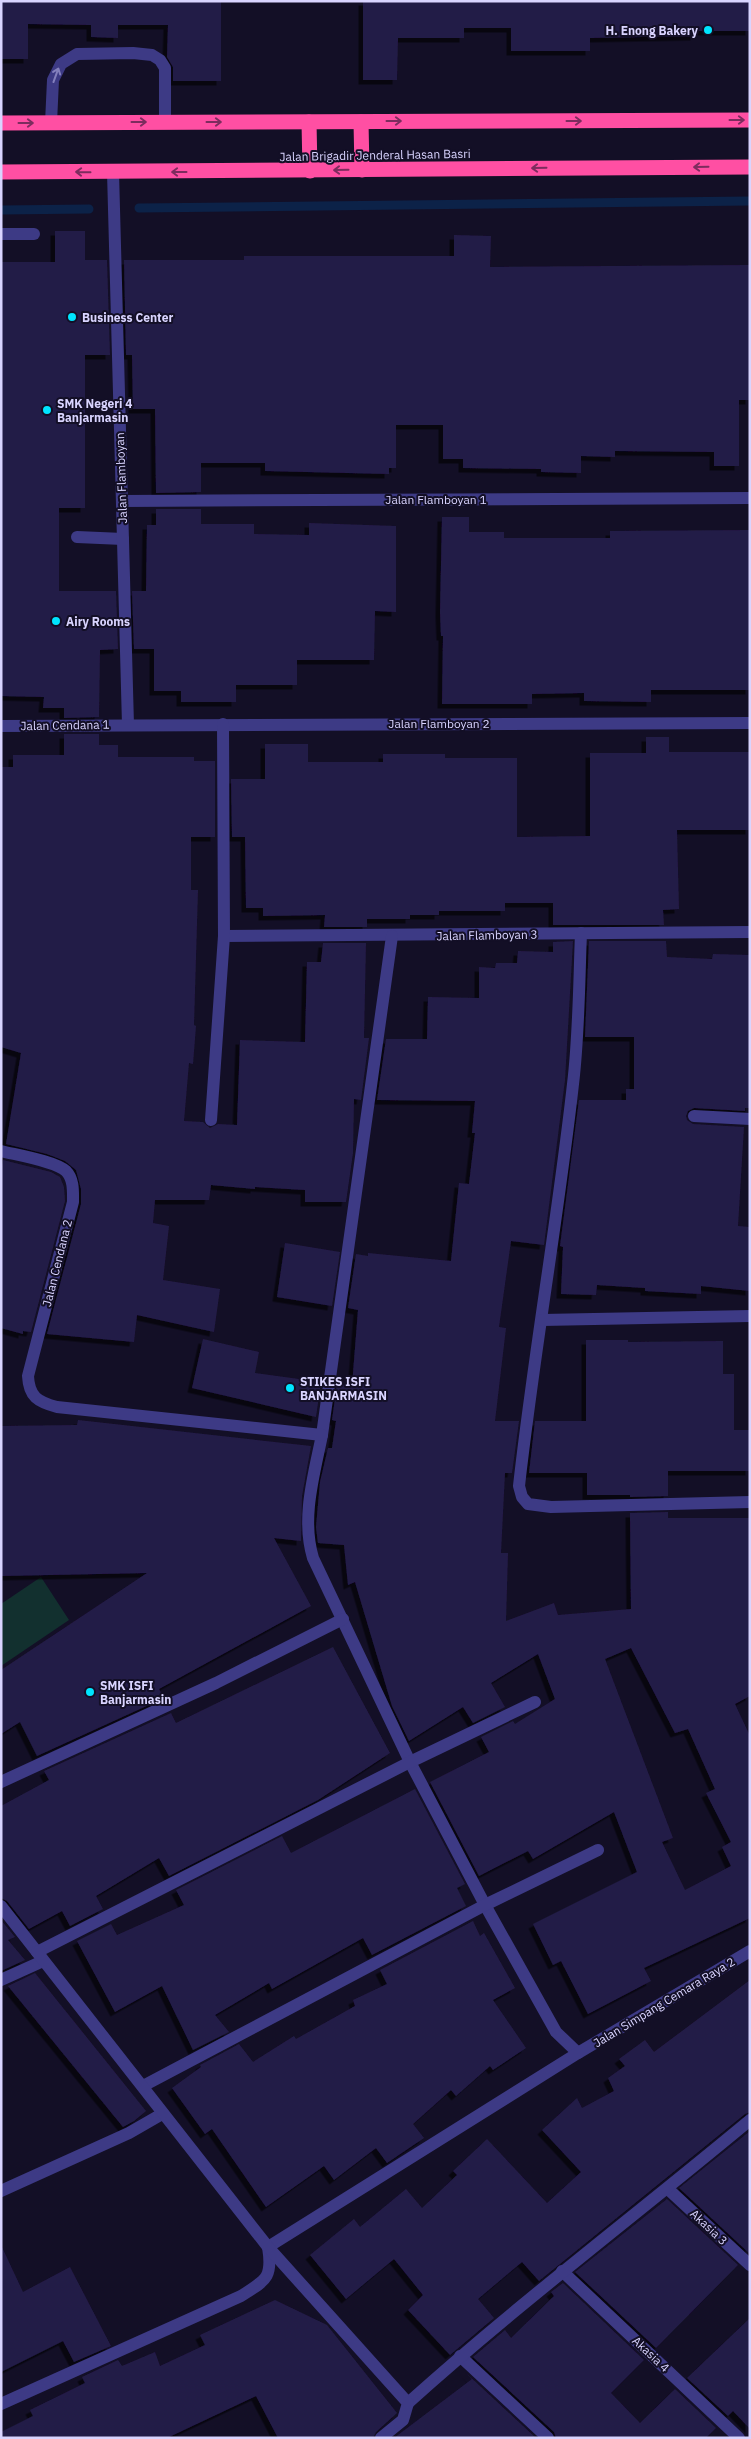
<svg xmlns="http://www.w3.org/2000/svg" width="751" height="2439" viewBox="0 0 751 2439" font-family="'IBM Plex Sans',sans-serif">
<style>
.green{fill:#12302f}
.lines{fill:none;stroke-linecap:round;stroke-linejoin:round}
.stream{stroke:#0c2248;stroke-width:9}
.building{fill:#241b47;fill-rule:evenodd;filter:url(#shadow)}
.lane{stroke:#3d3a85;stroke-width:12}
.street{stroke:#3d3a85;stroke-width:12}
.highway{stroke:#ff4fa3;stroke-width:15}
.oneway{stroke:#837fbc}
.oneway2{stroke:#7d2c5e}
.poi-dot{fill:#00e5ff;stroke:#130f26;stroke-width:2}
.labels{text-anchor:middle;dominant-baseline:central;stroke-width:4;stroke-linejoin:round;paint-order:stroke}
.poi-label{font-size:12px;font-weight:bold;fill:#d9d4ff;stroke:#130f26;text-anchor:start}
.street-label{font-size:12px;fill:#d9d4ff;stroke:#130f26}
</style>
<defs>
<filter id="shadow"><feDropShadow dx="-4.5" dy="4.5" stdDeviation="0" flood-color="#0009"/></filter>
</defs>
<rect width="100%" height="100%" fill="#130f26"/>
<!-- green -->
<path class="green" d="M 41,1577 L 69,1620 L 1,1666 L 1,1604 Z"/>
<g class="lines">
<!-- stream -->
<g class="stream">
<path d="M 139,208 L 750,201"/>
<path d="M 1,210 L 89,209"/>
</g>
</g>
<!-- building -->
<g class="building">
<path d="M 1,1 L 221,1 L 221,81 L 173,81 L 173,67 L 167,57 L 168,25 L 118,25 L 118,38 L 91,37 L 91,25 L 28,24 L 28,59 L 1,59 Z"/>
<path d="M 363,1 L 750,1 L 750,31 L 695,31 L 695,36 L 590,38 L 590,51 L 511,51 L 511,28 L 464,28 L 464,38 L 398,38 L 397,80 L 363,80 Z"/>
<path d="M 55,231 L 85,231 L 85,260 L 107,260 L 110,355 L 85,355 L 85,508 L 59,508 L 59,591 L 116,591 L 118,649 L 100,650 L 99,717 L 64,718 L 64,708 L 43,708 L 44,697 L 1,696 L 1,262 L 55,262 Z"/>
<path d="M 454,235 L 491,236 L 490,267 L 750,265 L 750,400 L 739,400 L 739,466 L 714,466 L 714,452 L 615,451 L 615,457 L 581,456 L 581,473 L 541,472 L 541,469 L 463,468 L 463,459 L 443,459 L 443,425 L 396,425 L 396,468 L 389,468 L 389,474 L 265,471 L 265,463 L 201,463 L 201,492 L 156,493 L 155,409 L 133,409 L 132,355 L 126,355 L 124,260 L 244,260 L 244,256 L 454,256 Z"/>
<path d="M 156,509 L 201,509 L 201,524 L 254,524 L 254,534 L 309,535 L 309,523 L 396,526 L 396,612 L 375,611 L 374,660 L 297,660 L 297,685 L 236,685 L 236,702 L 181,702 L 181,691 L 154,691 L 154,649 L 134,649 L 132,591 L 146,591 L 147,525 L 156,525 Z"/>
<path d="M 442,517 L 469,517 L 469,532 L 504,532 L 504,538 L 610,538 L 610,531 L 750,530 L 750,690 L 651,690 L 651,702 L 584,701 L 584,693 L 532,694 L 532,704 L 442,704 L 443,636 L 441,636 L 440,612 Z"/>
<path d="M 64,734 L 99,734 L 99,745 L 118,745 L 118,757 L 194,757 L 194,761 L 215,761 L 215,837 L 191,837 L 191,890 L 198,890 L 194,1025 L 196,1026 L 193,1064 L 189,1063 L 184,1121 L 203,1122 L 210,1128 L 218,1124 L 237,1125 L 240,1040 L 305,1042 L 307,962 L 321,962 L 323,943 L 366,943 L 364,1038 L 369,1038 L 361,1100 L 354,1099 L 353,1153 L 346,1202 L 305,1202 L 305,1190 L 255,1187 L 255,1189 L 211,1185 L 209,1200 L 155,1200 L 153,1223 L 169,1226 L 163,1280 L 220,1289 L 214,1332 L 137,1315 L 134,1342 L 47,1334 L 81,1204 L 81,1189 L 76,1170 L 65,1161 L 47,1154 L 6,1144 L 21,1053 L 1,1047 L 1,767 L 13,767 L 13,755 L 64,755 Z"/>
<path d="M 646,737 L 669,737 L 669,752 L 750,752 L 750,830 L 677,830 L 679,909 L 663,910 L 664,925 L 553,925 L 553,903 L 505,903 L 505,911 L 439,911 L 439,915 L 410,915 L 410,919 L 367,919 L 367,927 L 324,927 L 325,915 L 263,916 L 263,908 L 246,908 L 245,837 L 232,837 L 231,779 L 265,779 L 265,744 L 308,744 L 308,762 L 383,762 L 383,754 L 445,754 L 445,758 L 517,758 L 517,837 L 590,836 L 590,753 L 646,753 Z"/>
<path d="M 573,941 L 565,1080 L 544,1245 L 511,1241 L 499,1327 L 506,1328 L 495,1421 L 519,1421 L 512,1473 L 505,1473 L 501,1553 L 508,1553 L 506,1621 L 554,1603 L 558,1615 L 631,1609 L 630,1513 L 668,1512 L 668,1518 L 750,1518 L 750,1696 L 735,1704 L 750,1736 L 750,1918 L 644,1968 L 651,1981 L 588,2014 L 561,1961 L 553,1965 L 533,1924 L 637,1872 L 614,1812 L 533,1859 L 528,1851 L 479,1876 L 430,1782 L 489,1752 L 481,1737 L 513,1721 L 515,1724 L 555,1699 L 538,1654 L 491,1683 L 505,1707 L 473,1723 L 463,1707 L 409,1741 L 392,1706 L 355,1582 L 348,1585 L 344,1545 L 318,1543 L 316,1527 L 320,1482 L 328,1448 L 332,1448 L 336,1421 L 332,1420 L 337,1384 L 352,1386 L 358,1310 L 348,1308 L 356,1254 L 368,1256 L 368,1253 L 451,1261 L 459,1183 L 469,1184 L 475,1133 L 472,1133 L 475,1101 L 377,1100 L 386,1039 L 427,1039 L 428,997 L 479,998 L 479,967 L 495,968 L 496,963 L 517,963 L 518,951 L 553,952 L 553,942 ZM 631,1648 L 675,1733 L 688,1729 L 715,1789 L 706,1793 L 731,1842 L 722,1847 L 731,1866 L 685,1890 L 662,1842 L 673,1838 L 605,1659 Z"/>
<path d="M 589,941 L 666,941 L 667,957 L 712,959 L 713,954 L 750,955 L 750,1108 L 745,1108 L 745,1111 L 694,1108 L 688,1111 L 686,1116 L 687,1120 L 693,1124 L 744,1127 L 738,1226 L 750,1227 L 750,1291 L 701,1286 L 701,1294 L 645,1291 L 645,1288 L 597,1285 L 596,1295 L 561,1294 L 563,1247 L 560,1246 L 579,1100 L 626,1100 L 626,1089 L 634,1089 L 634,1037 L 585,1037 Z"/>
<path d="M 3,1160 L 51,1172 L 60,1177 L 64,1187 L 65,1201 L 31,1332 L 23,1331 L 23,1334 L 1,1328 L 1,1173 Z"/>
<path d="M 285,1243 L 340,1252 L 332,1306 L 277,1297 Z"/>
<path d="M 203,1339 L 259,1352 L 255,1373 L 321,1382 L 316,1417 L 192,1388 Z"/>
<path d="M 586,1340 L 628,1340 L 628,1342 L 723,1341 L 723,1374 L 734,1374 L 734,1430 L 750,1430 L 750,1471 L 668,1471 L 668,1496 L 630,1497 L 630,1495 L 587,1495 L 587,1473 L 529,1473 L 535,1421 L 586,1421 Z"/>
<path d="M 78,1420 L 311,1446 L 302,1496 L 301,1541 L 274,1538 L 311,1606 L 159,1689 L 164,1698 L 37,1756 L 20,1722 L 1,1734 L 1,1670 L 147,1573 L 1,1576 L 1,1426 L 77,1425 Z"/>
<path d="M 333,1647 L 390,1753 L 318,1800 L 169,1876 L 159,1858 L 96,1896 L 103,1909 L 70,1926 L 62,1911 L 29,1929 L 7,1901 L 1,1898 L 1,1806 L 49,1780 L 44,1771 L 171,1713 L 176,1723 Z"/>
<path d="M 415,1789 L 465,1884 L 457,1888 L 466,1906 L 372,1955 L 363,1938 L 272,1989 L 269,1983 L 215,2015 L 229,2032 L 193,2050 L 162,1986 L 115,2012 L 77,1941 L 111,1924 L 117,1935 L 184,1905 L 176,1890 L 282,1836 L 291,1853 Z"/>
<path d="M 1,1920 L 15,1937 L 8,1940 L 25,1960 L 1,1971 Z"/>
<path d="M 473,1921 L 480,1936 L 484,1933 L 515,1988 L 493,2000 L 526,2048 L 493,2070 L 490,2066 L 456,2096 L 451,2090 L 413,2124 L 424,2138 L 387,2163 L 376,2148 L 334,2180 L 324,2166 L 266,2207 L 212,2129 L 205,2134 L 172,2088 L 201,2067 L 200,2065 L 239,2044 L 253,2062 L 294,2036 L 296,2039 L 355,2006 L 353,2000 L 387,1984 L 380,1970 Z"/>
<path d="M 35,1973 L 146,2111 L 134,2121 L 123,2127 L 8,1986 Z"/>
<path d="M 750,1980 L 750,2112 L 745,2114 L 539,2281 L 522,2262 L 478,2299 L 494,2318 L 450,2355 L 408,2310 L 423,2295 L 394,2259 L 346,2299 L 310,2255 L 354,2219 L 360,2227 L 406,2189 L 422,2208 L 457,2175 L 453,2171 L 487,2139 L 547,2203 L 581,2172 L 542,2130 L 577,2098 L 582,2108 L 614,2091 L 608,2078 L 625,2066 L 619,2059 L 645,2040 L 654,2052 Z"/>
<path d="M 750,2131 L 750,2254 L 679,2188 Z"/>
<path d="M 667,2199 L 738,2265 L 656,2348 L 575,2272 Z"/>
<path d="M 1,2245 L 23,2292 L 70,2267 L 111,2346 L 74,2362 L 63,2341 L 1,2372 Z"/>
<path d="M 563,2283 L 644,2360 L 611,2393 L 640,2423 L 675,2389 L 716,2428 L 706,2438 L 556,2438 L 554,2432 L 473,2357 L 505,2330 L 511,2338 L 554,2296 L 551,2292 Z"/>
<path d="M 275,2300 L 327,2325 L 397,2413 L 376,2432 L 373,2438 L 278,2438 L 256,2396 L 167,2438 L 1,2438 L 1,2432 L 33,2416 L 30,2410 L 85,2383 L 82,2377 L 118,2360 L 122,2366 L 155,2352 L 160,2366 L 205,2345 L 200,2335 Z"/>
<path d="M 750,2318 L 750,2429 L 733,2411 L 728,2416 L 687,2378 Z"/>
<path d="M 466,2373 L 536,2438 L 394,2438 L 472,2379 Z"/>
</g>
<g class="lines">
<!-- lane -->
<g class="lane">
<path d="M 51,123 L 53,80 L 61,64 L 77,54 L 133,53 L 152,55 L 160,60 L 165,68 L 165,122"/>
<path d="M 1,234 L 34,234"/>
<path d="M 77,537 L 123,539"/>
</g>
<!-- street -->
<g class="street">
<path d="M 113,172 L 128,725"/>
<path d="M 122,501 L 750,498"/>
<path d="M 1,726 L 750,723"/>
<path d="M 581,933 C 579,983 579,1035 573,1084 C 558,1219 534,1352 519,1486 L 522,1497 L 528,1504 L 551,1507 L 750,1502"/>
<path d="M 224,936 L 750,932"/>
<path d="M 392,936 L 322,1435 C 314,1475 301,1518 313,1558 L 410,1762 L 485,1905 L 556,2032 L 578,2053"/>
<path d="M 694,1116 L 750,1119"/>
<path d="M 211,1120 L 224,936 L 223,724"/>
<path d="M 1,1151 C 17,1155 55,1161 66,1171 C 74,1179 73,1192 73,1202 L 28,1376 C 29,1397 38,1402 57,1407 L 322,1435"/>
<path d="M 542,1320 L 750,1316"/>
<path d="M 1,1782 L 216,1683 L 343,1619"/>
<path d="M 1,1906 L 37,1952"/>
<path d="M 1,1980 L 43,1961"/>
<path d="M 143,2086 L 485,1905 L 598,1850"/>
<path d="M 668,2189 L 750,2265"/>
<path d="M 1,2191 L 129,2133 L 162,2114"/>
<path d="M 268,2247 L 578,2053 L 750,1951"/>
<path d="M 562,2271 L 739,2438"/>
<path d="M 460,2356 L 548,2438"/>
<path d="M 408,2403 C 518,2304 636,2215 750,2120"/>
<path d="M 1,2404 L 241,2296 C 266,2280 273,2278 268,2247"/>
<path d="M 381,2438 L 403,2420 L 408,2403 L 268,2247 L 37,1952 L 410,1762 L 535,1702"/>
</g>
<!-- highway -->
<g class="highway">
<path d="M 309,122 L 310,171"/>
<path d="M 361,122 L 362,170"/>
<path d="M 1,123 L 750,120"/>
<path d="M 1,172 L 750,167"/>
</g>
</g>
<!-- one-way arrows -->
<defs><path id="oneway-shaft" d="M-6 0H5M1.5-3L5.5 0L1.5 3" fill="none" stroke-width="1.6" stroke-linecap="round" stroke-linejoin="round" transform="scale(1.25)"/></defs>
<use class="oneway" href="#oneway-shaft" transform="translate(56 75) rotate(-70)"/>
<g class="oneway2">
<use href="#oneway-shaft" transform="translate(737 120)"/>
<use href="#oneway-shaft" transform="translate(394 121)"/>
<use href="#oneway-shaft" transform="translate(574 121)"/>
<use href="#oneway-shaft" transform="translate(139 122)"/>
<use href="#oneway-shaft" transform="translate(214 122)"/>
<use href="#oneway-shaft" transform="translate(26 123)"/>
<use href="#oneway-shaft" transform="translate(701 167) rotate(179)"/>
<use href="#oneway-shaft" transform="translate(539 168) rotate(179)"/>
<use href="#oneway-shaft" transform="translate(341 170) rotate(179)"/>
<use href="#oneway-shaft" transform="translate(83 172) rotate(-179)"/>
<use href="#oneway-shaft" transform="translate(179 172) rotate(180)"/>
</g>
<!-- markers -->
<g class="poi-dot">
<circle cx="708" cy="30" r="5"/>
<circle cx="72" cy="317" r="5"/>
<circle cx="47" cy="410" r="5"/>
<circle cx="56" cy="621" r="5"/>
<circle cx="290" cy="1388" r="5"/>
<circle cx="90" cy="1692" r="5"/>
</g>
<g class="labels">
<!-- poi labels -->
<g class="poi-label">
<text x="698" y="30" text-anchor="end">H. Enong Bakery</text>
<text x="82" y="317">Business Center</text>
<text x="57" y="403">SMK Negeri 4<tspan x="57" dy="14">Banjarmasin</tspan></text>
<text x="66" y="621">Airy Rooms</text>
<text x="300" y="1381">STIKES ISFI<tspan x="300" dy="14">BANJARMASIN</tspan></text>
<text x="100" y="1685">SMK ISFI<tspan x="100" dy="14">Banjarmasin</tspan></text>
</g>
<!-- street labels -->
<g class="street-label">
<text transform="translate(375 155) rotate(-1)">Jalan Brigadir Jenderal Hasan Basri</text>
<text transform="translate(121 478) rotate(-92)">Jalan Flamboyan</text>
<text x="436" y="499">Jalan Flamboyan 1</text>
<text x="439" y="723">Jalan Flamboyan 2</text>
<text transform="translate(65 725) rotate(-1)">Jalan Cendana 1</text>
<text transform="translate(487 935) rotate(-1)">Jalan Flamboyan 3</text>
<text transform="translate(57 1263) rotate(-76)">Jalan Cendana 2</text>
<text transform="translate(664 2002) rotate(-31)">Jalan Simpang Cemara Raya 2</text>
<text transform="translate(709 2227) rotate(43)">Akasia 3</text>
<text transform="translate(651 2354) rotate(43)">Akasia 4</text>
</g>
</g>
<!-- border -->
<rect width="751" height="2439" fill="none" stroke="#d9d4ff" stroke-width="5"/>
</svg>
